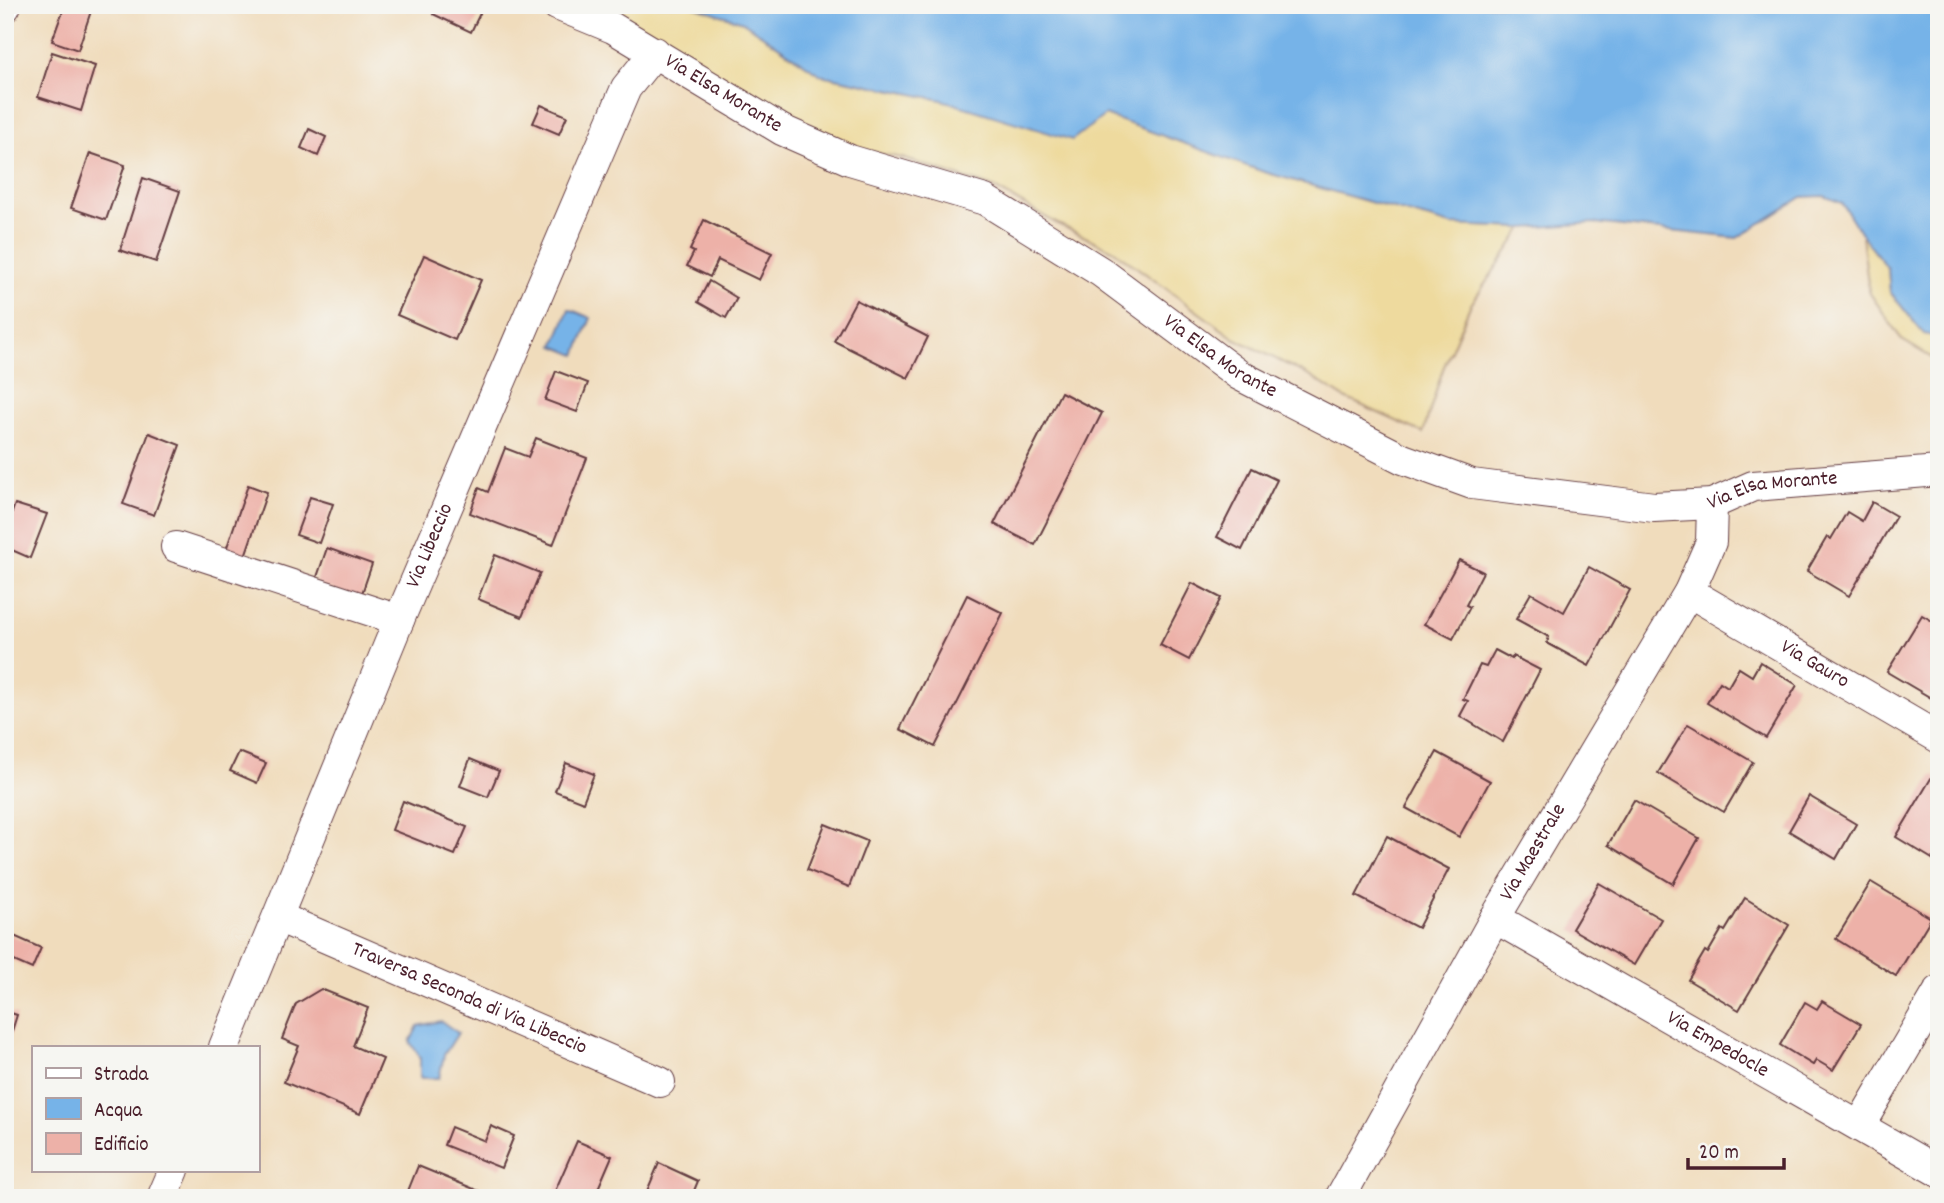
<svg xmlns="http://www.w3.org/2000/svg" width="1944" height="1203" viewBox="0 0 1944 1203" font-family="Dekko,sans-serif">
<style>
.sand{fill:#eeda9e;stroke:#9c7c64;stroke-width:2}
.water{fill:#76b3e8;stroke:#60698a;stroke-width:2}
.building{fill:#edb1a8}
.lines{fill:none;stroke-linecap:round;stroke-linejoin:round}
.minor-casing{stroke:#633b41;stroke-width:32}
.minor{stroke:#fff;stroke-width:30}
.labels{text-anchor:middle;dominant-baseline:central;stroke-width:7;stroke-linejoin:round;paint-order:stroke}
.street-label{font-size:21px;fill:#4a1f2b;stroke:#f6f6f2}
</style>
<rect width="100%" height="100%" fill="#f6f6f2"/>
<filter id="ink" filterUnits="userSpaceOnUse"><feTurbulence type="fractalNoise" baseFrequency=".0143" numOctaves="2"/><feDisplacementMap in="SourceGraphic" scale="14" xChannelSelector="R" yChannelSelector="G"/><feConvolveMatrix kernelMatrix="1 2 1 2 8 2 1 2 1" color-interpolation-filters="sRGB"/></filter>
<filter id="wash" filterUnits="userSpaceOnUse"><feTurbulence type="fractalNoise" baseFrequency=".00686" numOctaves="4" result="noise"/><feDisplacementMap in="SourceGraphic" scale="28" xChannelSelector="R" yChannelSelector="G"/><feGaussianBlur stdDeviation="1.57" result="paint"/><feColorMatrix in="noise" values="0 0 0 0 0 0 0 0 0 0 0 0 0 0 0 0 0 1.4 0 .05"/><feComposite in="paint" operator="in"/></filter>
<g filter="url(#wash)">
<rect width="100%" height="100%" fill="#f0dcbc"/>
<!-- sand -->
<g class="sand">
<path d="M 596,5 L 691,5 L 743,22 L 821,75 L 942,100 L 1105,115 L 1264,172 L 1451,225 L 1523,228 L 1470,306 L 1443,369 L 1423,433 L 1343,397 L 1310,376 L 1234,338 L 1113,250 L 1058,224 L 994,188 L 902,158 L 860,150 L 801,124 L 752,97 Z"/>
<path d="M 1862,235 L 1888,269 L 1890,292 L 1924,334 L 1939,337 L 1939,362 L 1902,340 L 1869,292 Z"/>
</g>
<!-- water -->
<g class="water">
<path d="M 691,5 L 1939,5 L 1939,337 L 1924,334 L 1890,292 L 1888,269 L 1862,235 L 1842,203 L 1824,196 L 1802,197 L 1737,238 L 1594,223 L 1523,228 L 1451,225 L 1264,172 L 1105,115 L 1072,140 L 942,100 L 821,75 L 743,22 Z"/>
<path d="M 569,309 L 591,318 L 576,355 L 554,346 Z"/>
<path d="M 441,1021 L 458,1033 L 444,1055 L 439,1078 L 420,1078 L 420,1057 L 410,1042 L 418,1026 Z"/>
</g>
<g id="blocks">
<!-- building -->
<g class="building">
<path d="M 65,5 L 93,5 L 78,50 L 52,41 Z"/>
<path d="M 437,5 L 484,5 L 471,32 L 433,14 Z"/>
<path d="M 52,52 L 95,66 L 81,111 L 38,97 Z"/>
<path d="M 541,105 L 567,116 L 559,134 L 533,123 Z"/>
<path d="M 309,129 L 326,137 L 318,156 L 301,148 Z"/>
<path d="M 90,153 L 125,165 L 106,220 L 71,208 Z"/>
<path d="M 143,178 L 180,191 L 156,262 L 120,250 Z"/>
<path d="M 704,220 L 772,253 L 759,280 L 718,260 L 710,277 L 687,266 L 694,252 L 690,250 Z"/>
<path d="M 424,255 L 481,280 L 455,340 L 397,315 Z"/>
<path d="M 709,281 L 737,298 L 726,318 L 698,302 Z"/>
<path d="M 856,300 L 928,337 L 908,378 L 834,341 Z"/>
<path d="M 556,371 L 588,383 L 577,412 L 545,400 Z"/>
<path d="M 1061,392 L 1102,413 L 1035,545 L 994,524 Z"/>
<path d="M 149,433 L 180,445 L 154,515 L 123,504 Z"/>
<path d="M 536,438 L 587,458 L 553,545 L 470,513 L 479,488 L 488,492 L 505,448 L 528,457 Z"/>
<path d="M 1252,468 L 1277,480 L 1242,550 L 1217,537 Z"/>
<path d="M 248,485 L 267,492 L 244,559 L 225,553 Z"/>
<path d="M 310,497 L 333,504 L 319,543 L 296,535 Z"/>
<path d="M 1872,502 L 1896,516 L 1849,596 L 1807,571 L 1827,537 L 1831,539 L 1847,512 L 1862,521 Z"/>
<path d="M 15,504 L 47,514 L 30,558 L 5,547 L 5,532 Z"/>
<path d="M 327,548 L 372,564 L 360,599 L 315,583 Z"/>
<path d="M 495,555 L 540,573 L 522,617 L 478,599 Z"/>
<path d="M 1459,560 L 1483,572 L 1466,605 L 1470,607 L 1453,639 L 1424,624 Z"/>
<path d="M 1589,567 L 1630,590 L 1589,666 L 1547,643 L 1549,637 L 1516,619 L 1531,593 L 1564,612 Z"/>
<path d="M 1192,583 L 1221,598 L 1189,660 L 1160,645 Z"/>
<path d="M 967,595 L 1003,613 L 935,747 L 900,729 Z"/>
<path d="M 1922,615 L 1939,625 L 1938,702 L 1887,672 Z"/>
<path d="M 1495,650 L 1512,659 L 1513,656 L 1540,670 L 1503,742 L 1460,716 L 1468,701 L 1463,699 L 1480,665 L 1486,667 Z"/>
<path d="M 1760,662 L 1797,685 L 1766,738 L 1707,703 L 1720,682 L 1728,687 L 1739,668 L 1752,676 Z"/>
<path d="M 1688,724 L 1753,762 L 1724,812 L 1658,773 Z"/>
<path d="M 239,752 L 266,763 L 257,783 L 230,771 Z"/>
<path d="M 1437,752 L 1490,781 L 1459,837 L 1406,808 Z"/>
<path d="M 470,759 L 499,771 L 488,797 L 460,786 Z"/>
<path d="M 566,763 L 594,774 L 583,802 L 555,791 Z"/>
<path d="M 1933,775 L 1939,778 L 1939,863 L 1896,837 Z"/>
<path d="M 1809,796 L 1856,824 L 1836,859 L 1789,831 Z"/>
<path d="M 1634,800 L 1699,838 L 1673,884 L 1608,845 Z"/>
<path d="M 403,801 L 467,827 L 455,855 L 392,830 Z"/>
<path d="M 825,824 L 867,841 L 849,887 L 807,870 Z"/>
<path d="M 1387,836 L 1449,869 L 1418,928 L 1356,896 Z"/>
<path d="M 1871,882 L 1931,918 L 1896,976 L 1836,939 Z"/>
<path d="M 1599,883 L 1661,919 L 1634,965 L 1572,929 Z"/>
<path d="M 1745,898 L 1789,925 L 1739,1010 L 1688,980 L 1705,951 L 1708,953 L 1722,929 L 1725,931 Z"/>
<path d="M 5,932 L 41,948 L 32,969 L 5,957 Z"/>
<path d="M 321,989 L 368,1008 L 353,1046 L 383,1059 L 360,1114 L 284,1082 L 299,1046 L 282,1039 L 296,1004 Z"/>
<path d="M 1822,1001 L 1861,1024 L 1833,1070 L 1816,1060 L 1813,1065 L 1780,1045 L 1805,1002 L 1817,1009 Z"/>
<path d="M 5,1011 L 17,1015 L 6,1050 L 5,1050 Z"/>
<path d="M 491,1126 L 514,1136 L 501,1168 L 444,1145 L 451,1127 L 485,1141 Z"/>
<path d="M 577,1141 L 612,1156 L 594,1198 L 570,1198 L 555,1191 Z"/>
<path d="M 659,1163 L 698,1181 L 691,1198 L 644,1198 Z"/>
<path d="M 418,1166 L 496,1198 L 406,1196 Z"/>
</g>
</g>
</g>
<g filter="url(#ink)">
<use href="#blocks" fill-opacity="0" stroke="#633b41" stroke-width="2"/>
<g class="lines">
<defs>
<g id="minor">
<path id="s1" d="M 557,5 L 613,28 L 782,130 L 850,160 L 985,200 L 1101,272 L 1239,375 L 1403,459 L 1472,484 L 1654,507 L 1712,504 L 1753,486 L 1939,471"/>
<path d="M 5,7 L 6,5"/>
<path d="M 176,547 L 399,620"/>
<path id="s2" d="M 1689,592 L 1939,738"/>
<path id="s3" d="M 278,917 L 660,1082"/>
<path id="s4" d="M 1495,918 L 1939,1172"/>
<path id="s5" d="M 224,1047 L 399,620 L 626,88 L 655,52"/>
<path d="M 1860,1125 L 1939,991"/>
<path d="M 162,1198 L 174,1170"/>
<path id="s6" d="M 1340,1198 L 1495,918 L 1689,592 L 1711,542 L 1712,504"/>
</g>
</defs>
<!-- minor casing -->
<use href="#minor" class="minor-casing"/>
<!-- minor -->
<use href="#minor" class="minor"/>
</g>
</g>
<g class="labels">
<!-- street labels -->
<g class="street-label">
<text stroke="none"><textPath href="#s1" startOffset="189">Via Elsa Morante</textPath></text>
<text stroke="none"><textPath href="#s1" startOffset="756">Via Elsa Morante</textPath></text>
<text stroke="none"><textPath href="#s1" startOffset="1344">Via Elsa Morante</textPath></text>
<text stroke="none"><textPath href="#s5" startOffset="542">Via Libeccio</textPath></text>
<text stroke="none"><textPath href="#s2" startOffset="145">Via Gauro</textPath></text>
<text stroke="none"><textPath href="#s6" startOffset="396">Via Maestrale</textPath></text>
<text stroke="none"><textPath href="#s3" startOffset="208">Traversa Seconda di Via Libeccio</textPath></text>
<text stroke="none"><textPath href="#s4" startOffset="256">Via Empedocle</textPath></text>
</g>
</g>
<!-- margin -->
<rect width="1944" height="1203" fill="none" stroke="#f6f6f2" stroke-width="28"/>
<!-- legend -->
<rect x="32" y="1046" width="228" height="126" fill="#f6f6f2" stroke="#b1a0a2" stroke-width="2"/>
<rect x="46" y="1068" width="35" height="10" fill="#ffffff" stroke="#b1a0a2" stroke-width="2"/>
<text x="94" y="1080" font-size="21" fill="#4a1f2b">Strada</text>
<rect x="46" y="1098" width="35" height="21" fill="#76b3e8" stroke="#b1a0a2" stroke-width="2"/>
<text x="94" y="1116" font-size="21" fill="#4a1f2b">Acqua</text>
<rect x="46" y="1133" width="35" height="21" fill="#edb1a8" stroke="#b1a0a2" stroke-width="2"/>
<text x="94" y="1150" font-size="21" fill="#4a1f2b">Edificio</text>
<!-- scale -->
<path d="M1688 1158v10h96v-10" fill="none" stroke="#4a1f2b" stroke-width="3.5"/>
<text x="1699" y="1158" font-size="21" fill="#4a1f2b" stroke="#f6f6f2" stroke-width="5" paint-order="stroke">20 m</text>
</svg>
